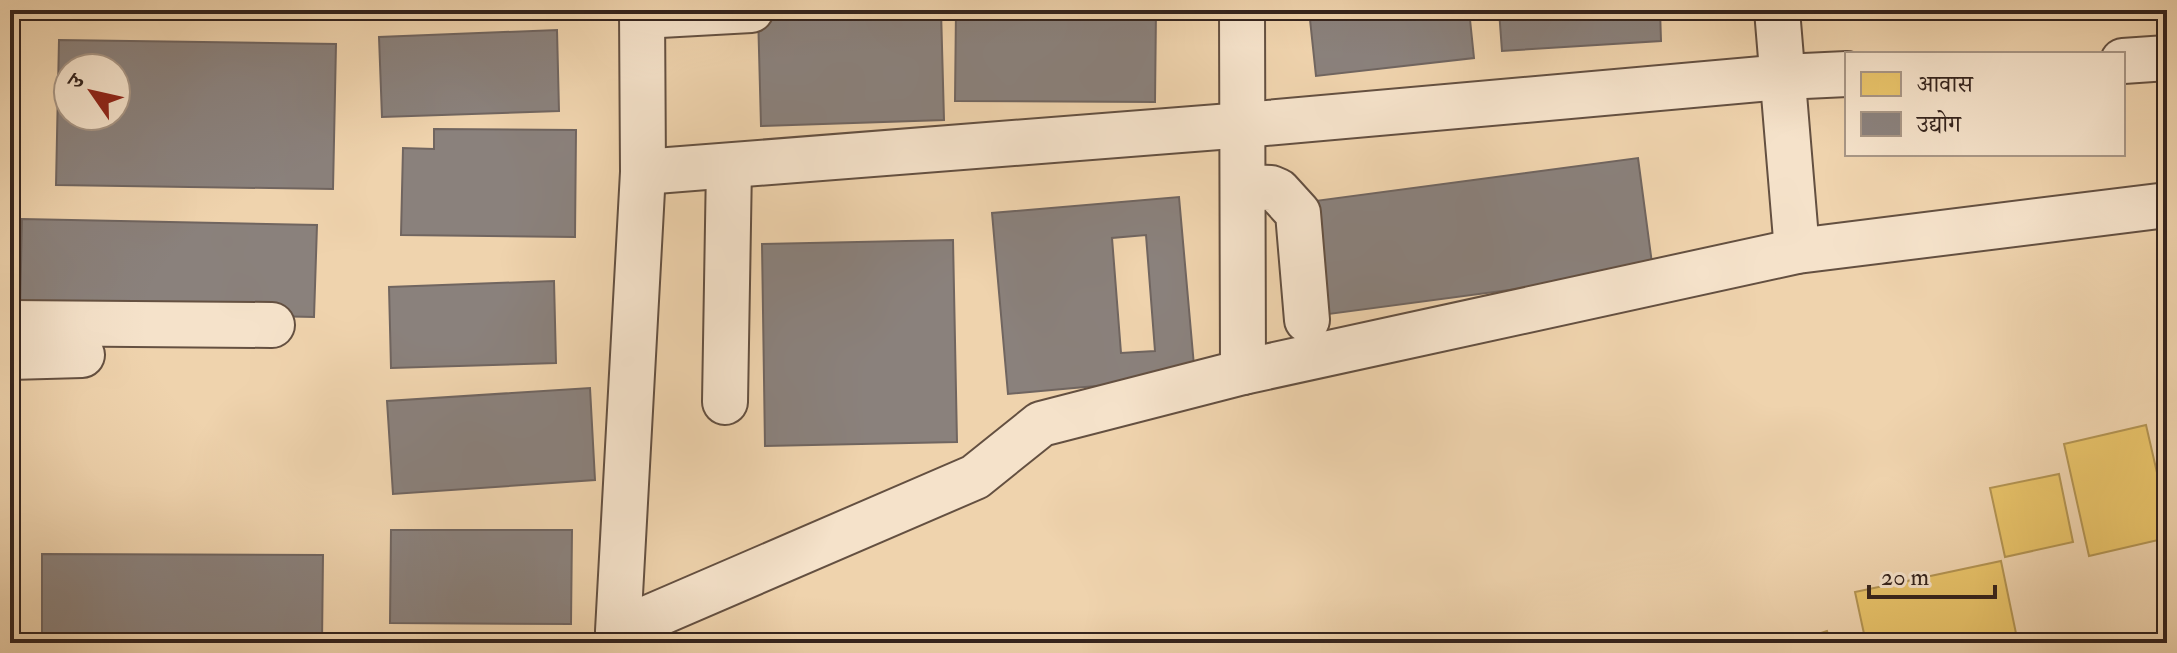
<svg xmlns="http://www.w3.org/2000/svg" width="2177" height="653" viewBox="0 0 2177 653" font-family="'IM FELL Double Pica','Noto Serif Devanagari',serif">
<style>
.homes{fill:#e9c46a;stroke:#b39453;stroke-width:2}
.industry{fill:#8a817c;stroke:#706560;stroke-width:2;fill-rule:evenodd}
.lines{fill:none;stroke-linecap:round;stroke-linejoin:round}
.minor-casing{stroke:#645041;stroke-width:48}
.minor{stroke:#f5e2ca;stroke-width:44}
</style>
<rect width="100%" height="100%" fill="#efd3ad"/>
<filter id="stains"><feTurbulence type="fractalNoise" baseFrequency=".0025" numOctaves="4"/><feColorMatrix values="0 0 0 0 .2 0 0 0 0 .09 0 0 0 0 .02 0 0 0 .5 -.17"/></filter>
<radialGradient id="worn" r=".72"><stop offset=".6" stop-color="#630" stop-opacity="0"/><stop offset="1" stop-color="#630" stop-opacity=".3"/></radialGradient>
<!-- homes -->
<g class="homes">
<path d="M 2146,425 L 2167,516 L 2167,538 L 2089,556 L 2064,444 Z"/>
<path d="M 2059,474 L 2073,542 L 2005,557 L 1990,488 Z"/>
<path d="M 2001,561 L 2018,643 L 1866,643 L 1855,592 Z"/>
<path d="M 1827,631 L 1831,643 L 1791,643 Z"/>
</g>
<!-- industry -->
<g class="industry">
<path d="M 842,10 L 941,10 L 944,120 L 761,126 L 758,13 Z"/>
<path d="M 956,10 L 1156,10 L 1155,102 L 955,101 Z"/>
<path d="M 1309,10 L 1469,10 L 1474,58 L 1316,76 Z"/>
<path d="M 1499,10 L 1660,10 L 1661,41 L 1502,51 Z"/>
<path d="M 1846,10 L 1892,10 L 1847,15 Z"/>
<path d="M 557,30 L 559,111 L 382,117 L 379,37 Z"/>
<path d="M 59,40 L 336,44 L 333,189 L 56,185 ZM 68,68 L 116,68 L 116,116 L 68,116 Z"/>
<path d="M 434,129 L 576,130 L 575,237 L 401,235 L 403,148 L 434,149 Z"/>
<path d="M 1638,158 L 1653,271 L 1329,314 L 1315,201 Z"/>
<path d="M 1179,197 L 1195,377 L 1008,394 L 992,213 ZM 1146,235 L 1155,351 L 1121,353 L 1112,238 Z"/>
<path d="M 22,219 L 317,225 L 314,317 L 20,311 Z"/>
<path d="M 953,240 L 957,442 L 765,446 L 762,244 Z"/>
<path d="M 554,281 L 556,363 L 391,368 L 389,287 Z"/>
<path d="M 590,388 L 595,480 L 393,494 L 387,401 Z"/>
<path d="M 391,530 L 572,530 L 571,624 L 390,623 Z"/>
<path d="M 42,554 L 323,555 L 322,643 L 42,643 Z"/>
</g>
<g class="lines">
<defs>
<g id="minor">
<path d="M 642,10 L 643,172 L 618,631 L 975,477 L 1041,424 L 1243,372 L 1797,251 L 2167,205"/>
<path d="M 1242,10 L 1243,372"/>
<path d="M 1777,10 L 1797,251"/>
<path d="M 642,16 L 751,10"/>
<path d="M 2123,61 L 2167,58"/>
<path d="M 643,172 L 1244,125 L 1783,77 L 1847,74"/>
<path d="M 1244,187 L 1271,188 L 1278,191 L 1298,213 L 1307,320"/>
<path d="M 10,323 L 272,325"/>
<path d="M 10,357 L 82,355"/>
<path d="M 725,402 L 729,166"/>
</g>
</defs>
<!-- minor casing -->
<use href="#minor" class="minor-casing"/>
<!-- minor -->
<use href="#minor" class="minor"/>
</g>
<!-- margin -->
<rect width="2177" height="653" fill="none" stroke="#efd3ad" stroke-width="40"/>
<rect x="12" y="12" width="2153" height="629" fill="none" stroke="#35241d" stroke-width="4"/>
<rect x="20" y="20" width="2137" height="613" fill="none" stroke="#35241d" stroke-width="2"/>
<!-- legend -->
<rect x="1845" y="52" width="280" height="104" fill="#f5e2ca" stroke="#a89685" stroke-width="2"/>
<rect x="1861" y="72" width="40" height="24" fill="#e9c46a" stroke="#a89685" stroke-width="2"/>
<text x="1917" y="92" font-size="24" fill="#35241d">आवास</text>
<rect x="1861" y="112" width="40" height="24" fill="#8a817c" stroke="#a89685" stroke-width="2"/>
<text x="1917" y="132" font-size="24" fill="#35241d">उद्योग</text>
<!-- north arrow -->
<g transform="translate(92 92) rotate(304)"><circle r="38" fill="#f5e2ca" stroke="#a89685" stroke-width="2"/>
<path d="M0-6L14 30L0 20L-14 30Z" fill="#8f2418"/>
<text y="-12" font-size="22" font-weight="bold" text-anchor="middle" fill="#35241d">उ</text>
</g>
<!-- scale -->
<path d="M1869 585v12h126v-12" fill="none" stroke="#35241d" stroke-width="4"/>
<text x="1881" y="585" font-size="24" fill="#35241d" stroke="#f5e2ca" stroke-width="6" paint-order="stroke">20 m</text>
<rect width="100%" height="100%" filter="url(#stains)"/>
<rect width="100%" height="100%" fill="url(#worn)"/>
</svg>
